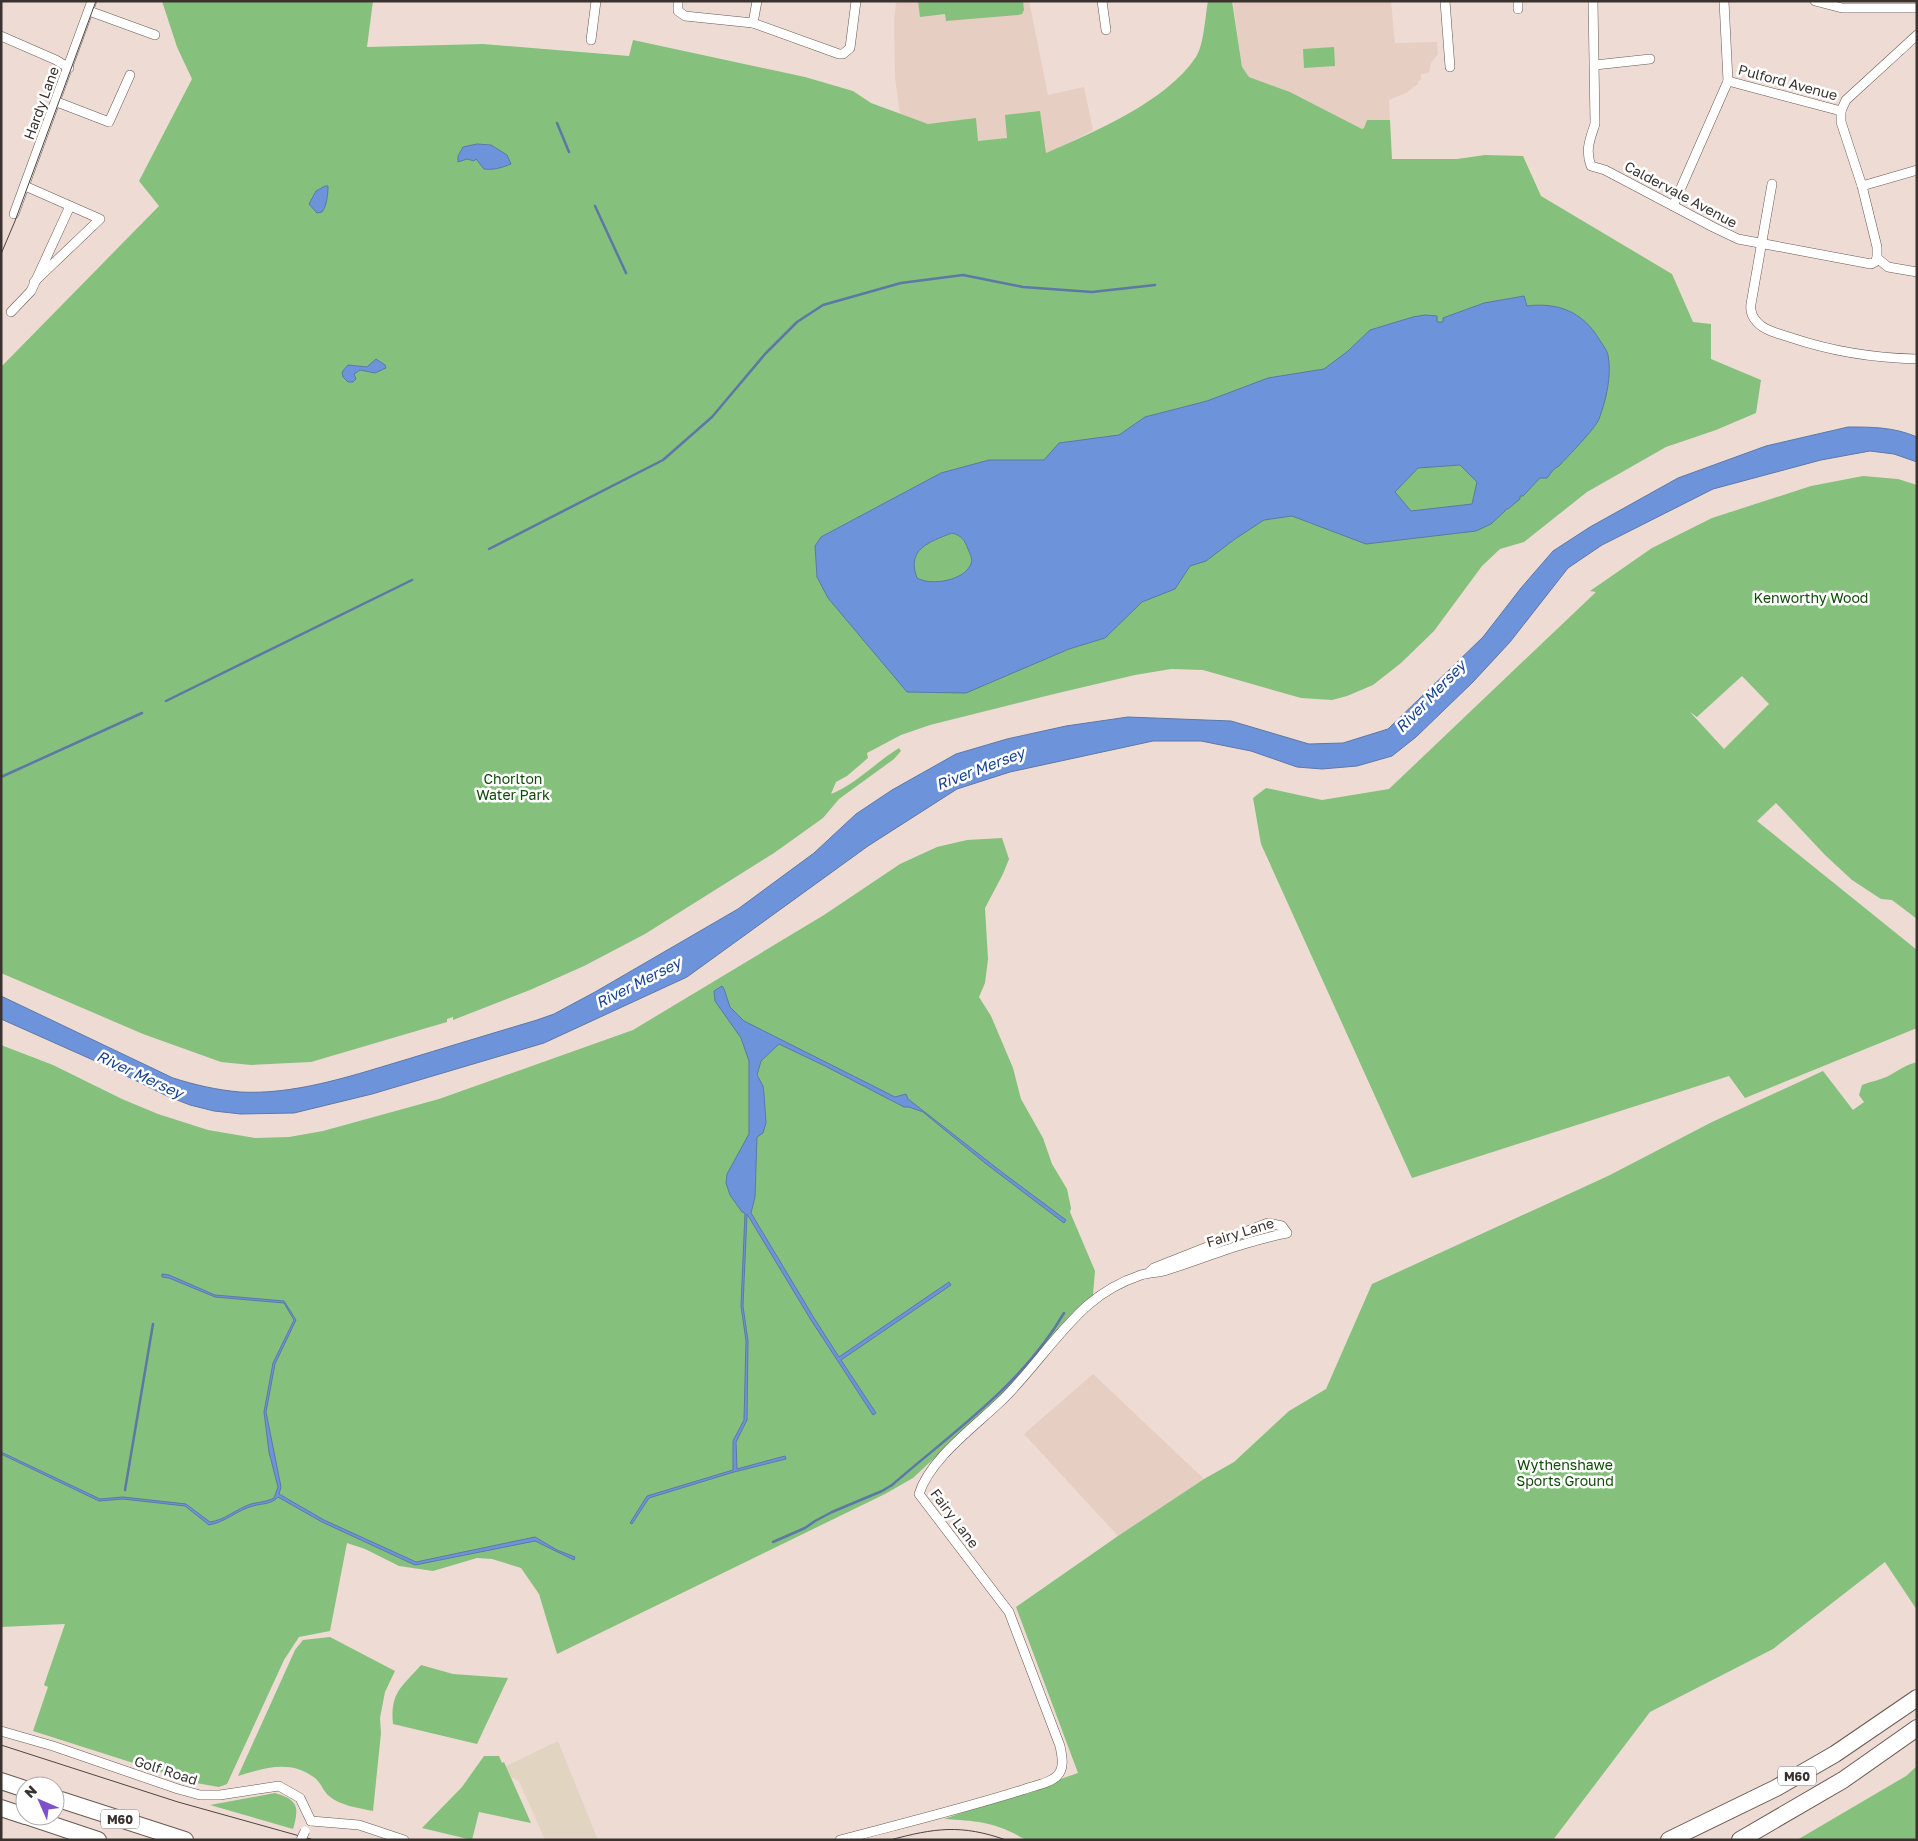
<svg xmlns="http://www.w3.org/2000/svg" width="1918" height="1841" viewBox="0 0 1918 1841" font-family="'Golos Text',sans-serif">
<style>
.commercial{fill:#e1d4c1}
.built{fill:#e7cec3}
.green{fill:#85c07d;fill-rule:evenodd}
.water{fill:#6d94db;stroke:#5d77a7;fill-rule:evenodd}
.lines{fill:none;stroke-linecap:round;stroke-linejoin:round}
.stream{stroke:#5d77a7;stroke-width:2.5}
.street-casing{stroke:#685952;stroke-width:10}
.highway-casing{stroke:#685952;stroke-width:18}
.street{stroke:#fff;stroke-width:9}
.highway{stroke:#fff;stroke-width:16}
.tram{stroke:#4c4440;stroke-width:1}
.street-bridge-casing{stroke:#685952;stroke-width:10;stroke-linecap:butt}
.street-bridge{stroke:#fff;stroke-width:9}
.labels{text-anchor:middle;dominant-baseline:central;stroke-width:5;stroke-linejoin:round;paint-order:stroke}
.shield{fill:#fff;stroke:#74706d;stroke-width:1}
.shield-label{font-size:12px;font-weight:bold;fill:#39322f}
.street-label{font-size:14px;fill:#39322f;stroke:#fff}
.park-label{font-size:14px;fill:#0d4c05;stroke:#fff}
.water-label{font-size:15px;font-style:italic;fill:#154093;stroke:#fff}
</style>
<rect width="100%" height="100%" fill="#eedcd4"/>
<!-- commercial -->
<path class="commercial" d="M 558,1741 L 598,1840 L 545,1840 L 519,1781 L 511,1777 L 506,1766 Z"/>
<!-- built -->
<g class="built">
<path d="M 903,1 L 1029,1 L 1048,95 L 1084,87 L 1093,130 L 1067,144 L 967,187 L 938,124 L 928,124 L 900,114 L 895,78 L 894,21 L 896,3 Z"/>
<path d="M 1233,1 L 1391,1 L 1395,43 L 1437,42 L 1438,54 L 1431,63 L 1429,73 L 1421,74 L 1421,80 L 1418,81 L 1418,84 L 1406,93 L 1389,100 L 1390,120 L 1367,120 L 1364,128 L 1362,129 L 1290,92 L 1249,77 L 1242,68 Z"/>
<path d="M 1093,1374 L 1204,1479 L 1118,1536 L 1024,1434 Z"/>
</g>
<!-- green -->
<g class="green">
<path d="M 162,1 L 373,1 L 367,47 L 483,44 L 629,56 L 633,40 L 805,77 L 853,91 L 871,103 L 928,124 L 976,118 L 978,141 L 1007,138 L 1005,115 L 1040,111 L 1046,153 C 1094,132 1166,102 1196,57 C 1204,45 1205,17 1208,1 L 1232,1 L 1242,67 L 1249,77 L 1290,92 L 1362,129 L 1364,128 L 1367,120 L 1390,120 L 1392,159 L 1457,159 L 1485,155 L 1523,156 L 1541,196 L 1672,274 L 1693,322 L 1711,324 L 1711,359 L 1761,380 L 1756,413 L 1716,430 L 1666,447 L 1587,492 L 1524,542 L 1500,549 L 1482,566 L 1434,631 L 1401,663 L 1373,685 L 1347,696 L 1332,700 L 1301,698 L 1203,670 L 1171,669 L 1135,675 L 1054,694 L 930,725 L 901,735 L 867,753 L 868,758 L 847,776 L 836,782 L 831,794 C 855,785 876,762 899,748 L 901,751 L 894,759 L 839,799 L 823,818 L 774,853 L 645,934 L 584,966 L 530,990 L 453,1020 L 453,1017 L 447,1019 L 447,1022 L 311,1062 L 251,1065 L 221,1062 L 143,1034 L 1,973 L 1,367 L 159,206 L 139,181 L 192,79 L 177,47 Z"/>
<path d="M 918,1 L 1023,1 L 1024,10 L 1022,14 L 1018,15 L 946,21 L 945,14 L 920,17 Z"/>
<path d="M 1334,47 L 1335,66 L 1304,68 L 1303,49 Z"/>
<path d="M 1863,476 L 1898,479 L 1917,485 L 1917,919 L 1892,900 L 1881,899 L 1852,880 L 1825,855 L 1776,803 L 1757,821 L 1917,950 L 1917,1028 L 1745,1098 L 1729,1076 L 1412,1178 L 1261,844 L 1253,798 L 1266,788 L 1322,800 L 1389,789 L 1596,592 L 1590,591 L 1652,548 L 1712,518 L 1811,486 ZM 1742,676 L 1769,704 L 1724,749 L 1690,712 L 1697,717 Z"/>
<path d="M 1002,838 L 1009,859 L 1003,874 L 985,908 L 988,959 L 985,983 L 979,997 L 991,1016 L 1013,1068 L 1021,1099 L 1043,1138 L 1052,1164 L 1067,1189 L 1071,1208 L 1070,1212 L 1095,1271 L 1093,1295 L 1005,1392 L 913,1478 L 885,1494 L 557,1654 L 539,1594 L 521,1568 L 492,1559 L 477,1558 L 433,1571 L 399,1566 L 365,1549 L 347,1543 L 330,1631 L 299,1637 L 284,1660 L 227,1784 L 219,1787 L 196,1783 L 33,1731 L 48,1687 L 44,1685 L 65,1624 L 1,1627 L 1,1045 L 53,1065 L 122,1099 L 158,1114 L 208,1130 L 255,1138 L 289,1137 L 323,1131 L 439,1099 L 633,1030 L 824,915 L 900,864 L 937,847 L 967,840 Z"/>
<path d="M 1917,1062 L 1917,1610 L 1885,1562 L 1773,1649 L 1650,1712 L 1553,1840 L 1026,1840 C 996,1822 978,1821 944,1819 L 1078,1773 L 1016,1607 L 1118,1536 L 1204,1479 L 1234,1462 L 1289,1411 L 1326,1389 L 1372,1284 L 1608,1176 L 1712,1122 L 1823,1071 L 1853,1110 L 1864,1102 L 1859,1095 L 1862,1085 C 1871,1081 1882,1080 1890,1075 C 1899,1070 1906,1065 1917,1062 Z"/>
<path d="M 330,1637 L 395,1671 L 385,1692 L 380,1718 L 381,1733 L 373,1811 C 359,1808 341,1806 329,1796 C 323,1791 321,1783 315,1778 C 290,1759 265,1768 238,1776 L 295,1650 L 303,1640 Z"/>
<path d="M 421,1665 L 453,1674 L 508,1678 L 477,1744 L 393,1724 C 390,1692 402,1687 421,1665 Z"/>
<path d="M 484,1756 L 499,1756 L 502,1763 L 504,1762 L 531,1823 L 479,1812 L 472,1840 L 422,1828 L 462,1787 Z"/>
<path d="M 1917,1766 L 1917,1840 L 1797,1840 L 1906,1776 Z"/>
<path d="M 275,1793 C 299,1800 299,1808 293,1829 L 210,1805 Z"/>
</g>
<!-- water -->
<g class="water">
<path d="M 477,144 L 491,145 L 507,155 L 511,164 C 501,168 494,170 484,169 L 476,159 L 474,161 L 467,159 L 458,162 L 458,156 L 463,147 Z"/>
<path d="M 325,186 L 328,186 C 328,193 327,206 322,212 L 317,213 L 309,204 L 316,191 Z"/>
<path d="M 1524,296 L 1527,306 C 1558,302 1583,312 1599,339 C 1602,344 1607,350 1608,355 C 1612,376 1606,400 1599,419 C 1595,429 1568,456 1559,466 L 1554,469 L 1547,478 L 1540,478 L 1523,496 L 1520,496 L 1520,499 L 1508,509 L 1506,509 L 1505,511 L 1491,524 L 1476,531 L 1366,544 L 1292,516 L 1264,520 L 1235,539 L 1206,561 L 1190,566 L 1175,589 L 1142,602 L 1105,638 L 1069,649 L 966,693 L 907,692 L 828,598 L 817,577 L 815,546 L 821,537 L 941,473 L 989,460 L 1044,460 L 1059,443 L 1119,435 L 1145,417 L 1207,401 L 1268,378 L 1324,369 L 1348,351 L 1370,330 L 1413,317 L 1425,315 L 1437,316 L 1437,322 L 1443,322 L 1443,318 L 1484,303 ZM 1460,465 L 1477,482 L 1472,504 L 1411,511 L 1395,492 L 1418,468 ZM 952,533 C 962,536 964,539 968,549 C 970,554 973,559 971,564 C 964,581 931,586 917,578 C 906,549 929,542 952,533 Z"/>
<path d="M 376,359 L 385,365 L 386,368 L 375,373 L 360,370 L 354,374 L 356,379 L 353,382 L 348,382 L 343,377 L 342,372 L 348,365 L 367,367 Z"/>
<path d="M 1848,427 C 1872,427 1894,427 1917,437 L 1917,462 L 1894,454 L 1870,451 L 1821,460 L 1713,489 L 1602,545 L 1568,568 L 1510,642 L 1473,682 L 1416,737 L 1392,756 L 1357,766 L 1322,769 L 1297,767 L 1251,751 L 1201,741 L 1153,741 L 1010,772 L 957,789 L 868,846 L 687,977 L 544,1043 L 372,1094 L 294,1113 L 241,1114 L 214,1111 L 190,1105 L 167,1096 L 102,1064 L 1,1019 L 1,996 L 173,1078 C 195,1085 217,1090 240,1092 C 293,1095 348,1077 398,1062 C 444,1048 490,1034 537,1020 L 554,1014 L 595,992 L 738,909 L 814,853 L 856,814 L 892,790 L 956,754 L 1007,739 L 1066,726 L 1128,717 L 1231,721 L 1309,744 L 1343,743 L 1388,729 L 1483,637 L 1521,588 L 1553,551 L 1590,527 L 1678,478 L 1766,446 Z"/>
<path d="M 722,986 L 724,989 L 730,1007 L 744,1021 L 895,1097 L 906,1094 L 908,1099 L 1003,1173 L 1066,1220 L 1064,1223 L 985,1163 L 923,1112 L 909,1107 L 904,1107 L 825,1066 L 779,1044 L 761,1061 L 757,1075 L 763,1086 L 764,1094 L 766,1123 L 763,1133 L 757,1137 L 755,1197 L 751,1213 L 814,1318 L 839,1357 L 949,1282 L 951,1285 L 841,1360 L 876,1413 L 873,1415 L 811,1320 L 747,1214 L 743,1306 L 748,1341 L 747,1420 L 736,1442 L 737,1469 L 785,1456 L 786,1459 L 734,1472 L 649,1498 L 632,1524 L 630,1523 L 647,1496 L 733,1470 L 733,1441 L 744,1420 L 746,1341 L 741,1306 L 745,1213 L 742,1212 L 730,1195 L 726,1183 L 727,1174 L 749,1134 L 749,1061 L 741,1038 L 715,1001 L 714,991 Z"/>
<path d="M 162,1274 L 169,1275 L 215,1295 L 284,1301 L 296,1320 L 275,1364 L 266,1412 L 281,1487 L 279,1494 L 324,1520 L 416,1562 L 535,1537 L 557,1550 L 575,1557 L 574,1560 L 535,1541 L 415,1565 L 322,1522 L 278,1497 C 270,1505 263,1503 253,1506 C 237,1510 226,1522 209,1525 L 185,1506 L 123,1499 L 99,1501 L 1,1454 L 1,1452 L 100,1499 L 123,1497 L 186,1504 L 210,1522 C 225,1520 236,1509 251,1504 C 259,1502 266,1502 274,1498 L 278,1487 L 269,1452 L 264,1412 L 273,1363 L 294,1320 L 284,1303 L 215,1297 L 169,1278 L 162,1277 Z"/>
</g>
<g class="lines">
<!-- stream -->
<g class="stream">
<path d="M 557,123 L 569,152"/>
<path d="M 595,206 L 626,273"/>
<path d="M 489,549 L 663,460 L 712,417 L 765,354 L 797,322 L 823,305 L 901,283 L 963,275 L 1023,287 L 1092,292 L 1155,285"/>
<path d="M 166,701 L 412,580"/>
<path d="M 1,777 L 142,713"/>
<path d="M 125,1490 L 153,1324"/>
<path d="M 773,1542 L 805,1528 L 815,1521 L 832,1512 L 882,1491 L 892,1485 C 953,1432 1023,1384 1064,1313"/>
</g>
<defs>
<g id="street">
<path d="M 678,1 L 678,11 L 685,16 L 753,23 L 757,1"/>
<path d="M 1102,1 L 1106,30"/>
<path d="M 1445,1 L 1450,67"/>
<path d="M 1518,1 L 1518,9"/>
<path d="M 1593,1 L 1595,124 C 1590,139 1585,150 1591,166 L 1605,170 L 1713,227 L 1738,239 L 1871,264 L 1875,262 L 1877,258 L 1888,267 L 1917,272"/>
<path d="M 1815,1 L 1842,8 L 1917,8"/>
<path d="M 89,11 L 155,35"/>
<path d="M 753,23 L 839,54 L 843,54 L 850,48 L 856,1"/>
<path d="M 1,36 L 56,60 L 69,68"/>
<path d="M 591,40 L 596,1"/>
<path d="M 1595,65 L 1650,59"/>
<path d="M 1728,81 L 1841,111"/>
<path d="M 57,102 L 109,122 L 130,75"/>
<path d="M 1772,184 L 1751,304 C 1750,311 1752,317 1757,322 C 1765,331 1780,334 1792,338 C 1834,352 1872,358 1917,359"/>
<path d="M 25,186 L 100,219 L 34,282"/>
<path d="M 1862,186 L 1917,170"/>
<path d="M 1673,206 L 1728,81 L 1724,1"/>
<path d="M 14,214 L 92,1"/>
<path d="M 1877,258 L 1877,247 L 1862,186 L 1841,122 L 1841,111 L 1846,100 L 1917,35"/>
<path d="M 11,312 L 31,291 L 70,206"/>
<path d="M 1,1731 L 53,1746 L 178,1789 L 200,1795 L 220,1795 L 279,1786 L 300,1798 L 311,1821"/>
<path d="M 311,1821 L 359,1825 L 404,1840"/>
<path d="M 840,1840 C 900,1824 962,1809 1022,1790 C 1032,1786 1049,1784 1057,1776 C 1065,1768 1062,1756 1060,1746 L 1009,1612 L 919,1494 C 930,1459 973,1428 999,1403 C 1031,1373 1055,1334 1088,1305 C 1103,1292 1123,1281 1141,1275 C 1150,1272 1159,1273 1167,1270 C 1207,1257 1246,1241 1287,1233 L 1282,1226 L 1268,1223 L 1154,1268 L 1147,1274"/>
</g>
<g id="highway">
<path d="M 1,1781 L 25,1789"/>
<path d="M 55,1798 L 185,1840"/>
<path d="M 1,1808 L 25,1816"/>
<path d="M 26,1816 L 98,1840"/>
<path d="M 1669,1840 L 1776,1788 L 1835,1754 L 1917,1698"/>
<path d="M 1740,1840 L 1843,1780 L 1917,1728"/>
</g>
</defs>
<!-- street casing -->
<use href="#street" class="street-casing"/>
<!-- highway casing -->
<use href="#highway" class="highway-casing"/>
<!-- street -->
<use href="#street" class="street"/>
<!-- highway -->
<use href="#highway" class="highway"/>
<!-- tram -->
<g class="tram">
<path d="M 1,254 L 15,221 L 96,1"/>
<path d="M 1,1745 L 178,1802 L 314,1840"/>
<path d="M 890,1840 C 935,1828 961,1824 1006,1840"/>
</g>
<defs>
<path id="street-bridge" d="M 301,1840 L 305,1831"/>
</defs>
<!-- street-bridge casing -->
<use href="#street-bridge" class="street-bridge-casing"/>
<!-- street-bridge -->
<use href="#street-bridge" class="street-bridge"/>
</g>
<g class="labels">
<!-- shield labels -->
<g class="shield">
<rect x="1778" y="1766.5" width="38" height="19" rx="4"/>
<rect x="101" y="1809.5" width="38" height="19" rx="4"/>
</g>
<g class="shield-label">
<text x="1797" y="1776">M60</text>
<text x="120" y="1819">M60</text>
</g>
<!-- street labels -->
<g class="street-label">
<text transform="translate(1788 82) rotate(15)">Pulford Avenue</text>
<text transform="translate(41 103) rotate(-70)">Hardy Lane</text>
<text transform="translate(1681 194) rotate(28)">Caldervale Avenue</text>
<text transform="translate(1240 1232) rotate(-17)">Fairy Lane</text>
<text transform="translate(955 1518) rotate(53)">Fairy Lane</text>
<text transform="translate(166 1770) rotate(18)">Golf Road</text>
</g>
<!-- park labels -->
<g class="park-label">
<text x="1811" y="597">Kenworthy Wood</text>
<text x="513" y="778">Chorlton<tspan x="513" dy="16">Water Park</tspan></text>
<text x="1565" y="1464">Wythenshawe<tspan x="1565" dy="16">Sports Ground</tspan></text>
</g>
<!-- water labels -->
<g class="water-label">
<text transform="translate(1430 696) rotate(-46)">River Mersey</text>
<text transform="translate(980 768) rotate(-21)">River Mersey</text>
<text transform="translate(638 982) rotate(-27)">River Mersey</text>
<text transform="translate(140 1074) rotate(25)">River Mersey</text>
</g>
</g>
<!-- border -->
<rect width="1918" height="1841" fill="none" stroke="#39322f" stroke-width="5"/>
<!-- north arrow -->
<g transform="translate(40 1801) rotate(315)"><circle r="24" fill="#ffffff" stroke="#b0adac"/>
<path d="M0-4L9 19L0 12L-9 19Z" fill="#7e50c9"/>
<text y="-8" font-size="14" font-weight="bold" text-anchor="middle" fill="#39322f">N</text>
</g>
</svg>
